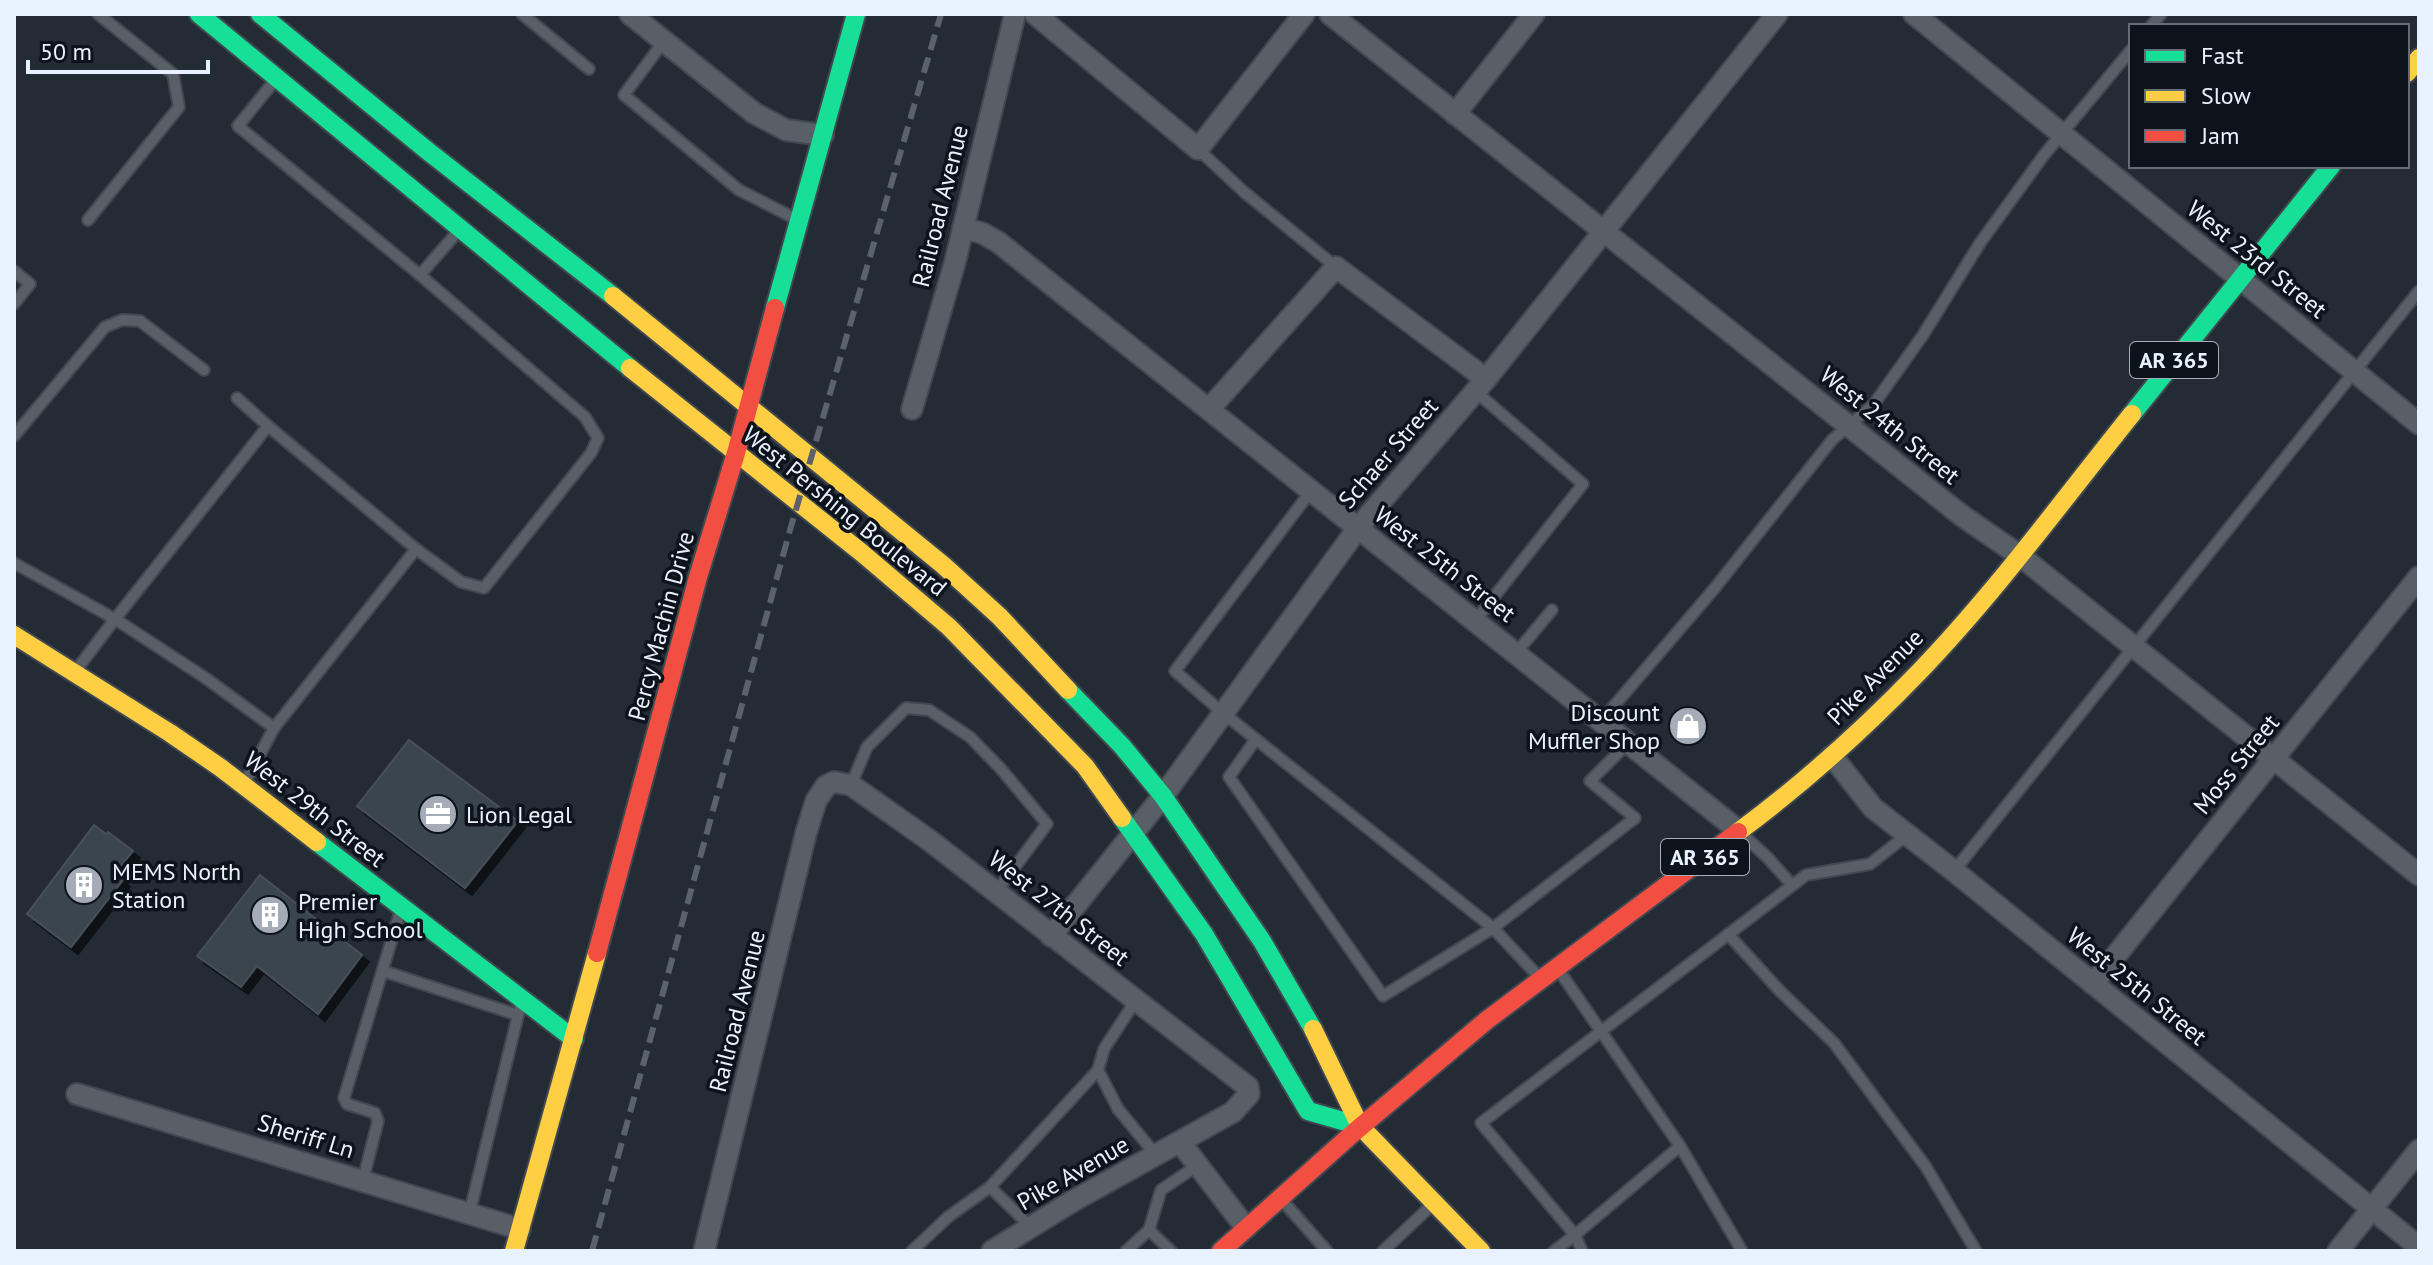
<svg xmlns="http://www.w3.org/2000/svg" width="2433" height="1265" viewBox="0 0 2433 1265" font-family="'PT Sans',sans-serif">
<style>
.building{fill:#3b444d;stroke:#484f57;stroke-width:2;filter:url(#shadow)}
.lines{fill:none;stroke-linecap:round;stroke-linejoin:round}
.lane-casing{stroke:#414850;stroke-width:14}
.street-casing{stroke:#414850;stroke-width:24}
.fast-casing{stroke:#414850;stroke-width:22}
.slow-casing{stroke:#414850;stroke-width:22}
.jam-casing{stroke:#414850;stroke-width:22}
.lane{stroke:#595f66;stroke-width:10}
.street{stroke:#595f66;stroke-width:20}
.fast{stroke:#16e098;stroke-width:18}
.slow{stroke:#ffcf43;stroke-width:18}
.jam{stroke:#f24e42;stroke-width:18}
.rail{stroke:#5d626a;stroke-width:6;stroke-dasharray:16 8;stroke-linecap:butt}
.labels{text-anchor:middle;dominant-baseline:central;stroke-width:7;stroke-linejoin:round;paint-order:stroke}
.shield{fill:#0c131a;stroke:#a6afba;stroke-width:2}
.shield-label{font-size:22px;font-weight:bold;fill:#e8f2fe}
.street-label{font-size:24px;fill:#e8f2fe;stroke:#0c131a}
.poi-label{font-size:24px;fill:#e8f2fe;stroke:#0c131a;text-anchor:start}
</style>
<defs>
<filter id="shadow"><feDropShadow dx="7" dy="7" stdDeviation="0" flood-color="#0009"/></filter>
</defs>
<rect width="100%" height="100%" fill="#232b34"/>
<!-- building -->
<g class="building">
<path d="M 409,740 L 518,821 L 465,888 L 357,806 Z"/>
<path d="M 94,825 L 106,834 L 108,832 L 133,851 L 115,873 L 123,880 L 71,947 L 27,914 Z"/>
<path d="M 260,875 L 362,955 L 318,1014 L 257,966 L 241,987 L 197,956 Z"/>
</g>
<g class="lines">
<defs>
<g id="lane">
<path d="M 522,14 L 589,69"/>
<path d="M 2151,26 L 2161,14"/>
<path d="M 664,41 L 624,95 L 739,190 L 796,219"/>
<path d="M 276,79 L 238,126 L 420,275"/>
<path d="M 1198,149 L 1244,192 L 1336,267"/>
<path d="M 88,220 L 179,107 L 173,74 L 98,14"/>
<path d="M 14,271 L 30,284 L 14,304"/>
<path d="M 237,398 L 268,426"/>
<path d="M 14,436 L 105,327 L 122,320 L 140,321 L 204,370"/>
<path d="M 14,563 L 115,619 L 77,669"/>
<path d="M 1475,621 L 1583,484 L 1475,391"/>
<path d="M 1516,653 L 1552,610"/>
<path d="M 1601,721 L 1714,589 L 1832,440 L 1874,404 L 1923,335 L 1980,243 L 2044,155 L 2131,50"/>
<path d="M 274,728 L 207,679 L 115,619 L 268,426 L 416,549"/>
<path d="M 1256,739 L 1229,777 L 1383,996 L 1493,928 L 1223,713 L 1175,671 L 1311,491"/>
<path d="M 245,782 L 274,728 L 416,549 L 461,582 L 484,588 L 591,453 L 598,438 L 585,417 L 420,275 L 460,229"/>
<path d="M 851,785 L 867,747 L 906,708 L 929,710 L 970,737 L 1001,769 L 1047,824 L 996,892"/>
<path d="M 1741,833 L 1768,858 L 1792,885"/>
<path d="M 1954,871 L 2419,291"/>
<path d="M 1728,934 L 1779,990 L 1834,1043 L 1926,1167 L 1976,1251"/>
<path d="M 1558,969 C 1599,1028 1639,1087 1680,1146 L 1575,1235 L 1481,1123 L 1806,875 L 1870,864 L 1907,835"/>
<path d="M 383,971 L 518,1015"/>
<path d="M 1539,977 L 1493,928 L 1635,818 L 1590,781 L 1628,743"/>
<path d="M 1136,1000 L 1104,1049 L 1098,1070 L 1118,1109 L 1156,1155"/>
<path d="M 1680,1146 L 1742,1251"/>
<path d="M 363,1180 L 378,1121 L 375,1113 L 347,1104 L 344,1098 L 401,909"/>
<path d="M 990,1187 L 1031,1227"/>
<path d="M 1281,1199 L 1327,1251"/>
<path d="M 469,1215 L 521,1003"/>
<path d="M 1149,1230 L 1161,1190 L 1198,1165"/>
<path d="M 912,1251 L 948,1217 L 990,1187 L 1098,1070"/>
<path d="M 1126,1251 L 1149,1230 L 1171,1251"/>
<path d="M 1383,1251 L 1434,1203"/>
<path d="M 1554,1251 L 1575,1235 L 1582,1251"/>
</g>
<g id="street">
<path d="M 630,14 L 754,113 L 786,130 L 823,135"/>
<path d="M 1035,14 L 1198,149 L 1304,14"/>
<path d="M 1330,14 L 1961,515 L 2019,555 L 2419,875"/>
<path d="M 1914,14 L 2419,424"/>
<path d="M 1455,114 L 1534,14"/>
<path d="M 963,228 L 982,233 L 998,242 L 1739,831"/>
<path d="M 1210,408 L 1336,267 L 1486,379"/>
<path d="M 912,409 L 955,262 L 1015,14"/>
<path d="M 1832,756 L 1873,808 L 1954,871 L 2419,1247"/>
<path d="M 1051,936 L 1163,796 L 1358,528 L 1486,379 L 1777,14"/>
<path d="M 2093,984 L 2419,577"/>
<path d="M 77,1094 L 520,1229"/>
<path d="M 1180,1142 L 1246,1228"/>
<path d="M 704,1251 L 806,833 L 816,801 L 826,786 L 834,782 L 851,785 L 929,840 L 1248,1087 L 1249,1094 L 1233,1112 L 1073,1201 L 992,1251"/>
<path d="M 2338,1251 L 2419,1150"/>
</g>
<g id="fast">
<path d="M 199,14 L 630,368"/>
<path d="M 260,14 L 429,152 L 613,296"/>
<path d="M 775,308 L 856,14"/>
<path d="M 2132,414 L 2331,166"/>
<path d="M 1068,690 L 1122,746 L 1163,796 L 1262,941 L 1313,1029"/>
<path d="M 1122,818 L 1204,934 L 1308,1111 L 1360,1126"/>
<path d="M 317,842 L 574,1039"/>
</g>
<g id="slow">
<path d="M 2407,73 L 2419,58"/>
<path d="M 613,296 L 943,565 L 1000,617 L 1068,690"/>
<path d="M 630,368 L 862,553 L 949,627 L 1085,766 L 1122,818"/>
<path d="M 14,635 L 170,733 L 221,768 L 317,842"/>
<path d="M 1738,832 C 1803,784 1863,730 1919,672 C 1996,592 2062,501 2132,414"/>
<path d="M 1313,1029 L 1360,1126 L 1481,1251"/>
<path d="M 514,1251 L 597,953"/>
</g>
<g id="jam">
<path d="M 597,953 L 698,577 L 736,453 L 775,308"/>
<path d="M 1221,1251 L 1352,1134 L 1487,1020 L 1738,832"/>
</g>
</defs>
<!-- lane casing -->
<use href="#lane" class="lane-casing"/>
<!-- street casing -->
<use href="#street" class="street-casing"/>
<!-- fast casing -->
<use href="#fast" class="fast-casing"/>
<!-- slow casing -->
<use href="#slow" class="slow-casing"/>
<!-- jam casing -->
<use href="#jam" class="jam-casing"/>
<!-- lane -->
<use href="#lane" class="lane"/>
<!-- street -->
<use href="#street" class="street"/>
<!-- fast -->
<use href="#fast" class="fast"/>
<!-- slow -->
<use href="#slow" class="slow"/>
<!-- jam -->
<use href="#jam" class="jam"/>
<!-- rail -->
<path class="rail" d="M 592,1251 L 790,530 L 941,14"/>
</g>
<!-- icons -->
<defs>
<symbol id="shop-disc" viewBox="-11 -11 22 22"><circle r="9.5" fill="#a3acb7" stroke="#0c131a"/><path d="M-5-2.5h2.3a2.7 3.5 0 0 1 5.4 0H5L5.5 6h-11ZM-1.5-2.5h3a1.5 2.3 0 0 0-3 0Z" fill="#fff"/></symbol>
<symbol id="office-disc" viewBox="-11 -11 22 22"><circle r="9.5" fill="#a3acb7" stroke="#0c131a"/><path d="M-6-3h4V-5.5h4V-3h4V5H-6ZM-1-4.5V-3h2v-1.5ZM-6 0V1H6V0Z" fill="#fff"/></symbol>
<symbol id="building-disc" viewBox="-11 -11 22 22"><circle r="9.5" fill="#a3acb7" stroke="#0c131a"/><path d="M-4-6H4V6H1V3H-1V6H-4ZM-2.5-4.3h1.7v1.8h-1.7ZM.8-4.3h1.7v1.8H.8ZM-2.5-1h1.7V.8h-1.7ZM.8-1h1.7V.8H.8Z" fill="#fff"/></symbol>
</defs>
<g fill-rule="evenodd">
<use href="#shop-disc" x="1666" y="704" width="44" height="44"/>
<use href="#office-disc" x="416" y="792" width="44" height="44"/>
<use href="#building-disc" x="62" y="863" width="44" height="44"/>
<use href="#building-disc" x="248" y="893" width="44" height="44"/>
</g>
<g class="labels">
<!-- shield labels -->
<g class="shield">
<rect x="2130" y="342" width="88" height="36" rx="6"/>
<rect x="1661" y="839" width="88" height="36" rx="6"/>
</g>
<g class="shield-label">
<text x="2174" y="360">AR 365</text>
<text x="1705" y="857">AR 365</text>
</g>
<!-- street labels -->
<g class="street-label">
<text transform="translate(940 206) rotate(-76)">Railroad Avenue</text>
<text transform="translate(2257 259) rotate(39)">West 23rd Street</text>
<text transform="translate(1890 425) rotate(39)">West 24th Street</text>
<text transform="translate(1388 453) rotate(-49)">Schaer Street</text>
<text transform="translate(845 511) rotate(39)">West Pershing Boulevard</text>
<text transform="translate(1445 564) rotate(38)">West 25th Street</text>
<text transform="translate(661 626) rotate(-75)">Percy Machin Drive</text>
<text transform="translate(1875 677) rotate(-45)">Pike Avenue</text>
<text transform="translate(2236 764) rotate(-51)">Moss Street</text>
<text transform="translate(315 809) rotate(38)">West 29th Street</text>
<text transform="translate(1059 908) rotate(38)">West 27th Street</text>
<text transform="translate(2137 986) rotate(39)">West 25th Street</text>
<text transform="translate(737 1011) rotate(-76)">Railroad Avenue</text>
<text transform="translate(306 1136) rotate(17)">Sheriff Ln</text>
<text transform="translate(1073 1173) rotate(-30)">Pike Avenue</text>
</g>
<!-- poi labels -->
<g class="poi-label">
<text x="1660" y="712" text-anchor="end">Discount<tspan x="1660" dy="28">Muffler Shop</tspan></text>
<text x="466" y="814">Lion Legal</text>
<text x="112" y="871">MEMS North<tspan x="112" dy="28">Station</tspan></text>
<text x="298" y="901">Premier<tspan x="298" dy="28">High School</tspan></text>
</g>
</g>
<!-- border -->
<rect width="2433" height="1265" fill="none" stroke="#e8f2fe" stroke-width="32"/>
<!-- legend -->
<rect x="2129" y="24" width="280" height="144" fill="#0c131a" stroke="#646c75" stroke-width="2"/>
<rect x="2145" y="50" width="40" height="12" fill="#16e098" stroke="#646c75" stroke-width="2"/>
<text x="2201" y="64" font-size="24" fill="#e8f2fe">Fast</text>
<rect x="2145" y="90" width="40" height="12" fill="#ffcf43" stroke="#646c75" stroke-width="2"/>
<text x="2201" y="104" font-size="24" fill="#e8f2fe">Slow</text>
<rect x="2145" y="130" width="40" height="12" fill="#f24e42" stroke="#646c75" stroke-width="2"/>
<text x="2201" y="144" font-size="24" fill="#e8f2fe">Jam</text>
<!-- scale -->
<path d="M28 60v12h180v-12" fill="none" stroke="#e8f2fe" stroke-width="4"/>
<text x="40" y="60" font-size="24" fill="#e8f2fe" stroke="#0c131a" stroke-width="6" paint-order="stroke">50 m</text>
</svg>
